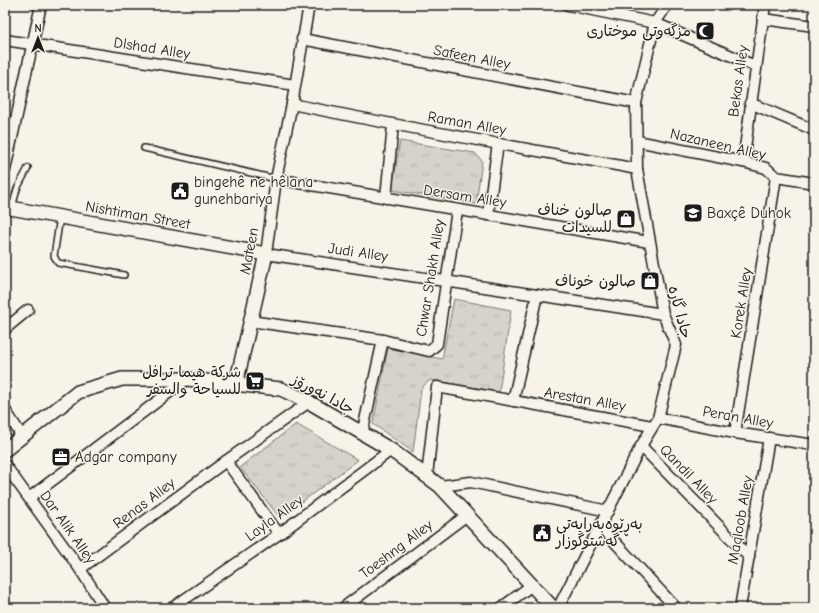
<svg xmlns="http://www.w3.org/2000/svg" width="819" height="613" viewBox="0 0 819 613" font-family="'Comic Neue','Playpen Sans Arabic',sans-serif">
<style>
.park{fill:url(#park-tufts);stroke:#7a7874}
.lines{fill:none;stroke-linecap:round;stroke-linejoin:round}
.service-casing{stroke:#1c1c1c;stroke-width:8}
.minor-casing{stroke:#1c1c1c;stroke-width:13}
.tertiary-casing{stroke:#1c1c1c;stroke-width:16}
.service{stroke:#f7f3e8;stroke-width:5}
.minor{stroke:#f7f3e8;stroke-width:10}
.tertiary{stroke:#f7f3e8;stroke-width:13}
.labels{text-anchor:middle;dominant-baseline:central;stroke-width:3;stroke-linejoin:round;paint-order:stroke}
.poi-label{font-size:15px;fill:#1c1c1c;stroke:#f7f3e8;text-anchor:end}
.street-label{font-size:15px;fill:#1c1c1c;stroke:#f7f3e8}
</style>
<defs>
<pattern id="park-tufts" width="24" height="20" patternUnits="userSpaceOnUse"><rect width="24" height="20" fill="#d7d3cb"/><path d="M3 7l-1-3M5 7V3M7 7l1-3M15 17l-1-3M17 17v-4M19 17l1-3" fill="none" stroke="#b8b5ae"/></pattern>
</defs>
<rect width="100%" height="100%" fill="#f7f3e8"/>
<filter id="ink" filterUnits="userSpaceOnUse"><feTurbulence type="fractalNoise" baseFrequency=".025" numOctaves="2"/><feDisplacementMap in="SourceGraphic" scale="8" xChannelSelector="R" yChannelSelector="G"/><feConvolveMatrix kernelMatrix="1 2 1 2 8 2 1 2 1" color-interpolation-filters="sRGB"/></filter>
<g filter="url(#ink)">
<!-- park -->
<g class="park">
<path d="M 400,141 L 475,153 L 482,161 L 476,204 L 392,190 Z"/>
<path d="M 454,299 L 511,310 L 499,392 L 431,380 L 426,383 L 421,389 L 413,452 L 373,424 L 388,348 L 442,359 Z"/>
<path d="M 296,424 L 358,460 L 280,518 L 240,467 Z"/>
</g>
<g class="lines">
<defs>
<g id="service">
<path d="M 144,148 L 276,179"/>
<path d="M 12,208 L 17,189 L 28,168"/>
<path d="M 60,217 L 54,256 L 58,263 L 124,275"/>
</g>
<g id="minor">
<path d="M 309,5 L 292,104 L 276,179 L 266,254 L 663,314"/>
<path d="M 568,5 L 655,23 L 755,66"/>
<path d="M 763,19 L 814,26"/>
<path d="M 302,39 L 636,103"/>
<path d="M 5,40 L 295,85"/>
<path d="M 750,103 L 814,130"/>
<path d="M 292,104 C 406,128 522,148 637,169"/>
<path d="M 637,141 L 743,162 L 766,168 L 776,177 L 814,183"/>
<path d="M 743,162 L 765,5"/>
<path d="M 5,170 L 41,5"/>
<path d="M 276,179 L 649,242"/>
<path d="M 386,198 L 393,125"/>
<path d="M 488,215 L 498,143"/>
<path d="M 250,321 L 383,340 L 429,351 L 437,344 L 457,210"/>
<path d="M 5,329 L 28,310"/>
<path d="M 513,401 L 537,295"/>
<path d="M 5,410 L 22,436"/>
<path d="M 658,418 L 735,433 L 814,445"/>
<path d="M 735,433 L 776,177"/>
<path d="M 362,434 L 383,340"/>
<path d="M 641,446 L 749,557"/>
<path d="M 226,461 L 279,534"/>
<path d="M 5,465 L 80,569 L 105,608"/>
<path d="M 427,476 L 437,387 L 652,426"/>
<path d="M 440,486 L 471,482 L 608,511"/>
<path d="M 29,498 L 187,379"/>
<path d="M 600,526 L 676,608"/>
<path d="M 80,569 L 226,461 L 309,402"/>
<path d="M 172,608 L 279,534 L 391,450"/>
<path d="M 343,608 L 467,515"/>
<path d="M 501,608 L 532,585"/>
<path d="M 558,608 L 641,446 L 658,418 L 676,345 L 663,314 L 637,169 L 636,103 L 655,23 L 667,5"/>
<path d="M 740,608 L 769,438"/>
</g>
<g id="tertiary">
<path d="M 5,207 L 266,254 L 236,384"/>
<path d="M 5,450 L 78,392 L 122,379 L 187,379 L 281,389 L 309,402 L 391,450 L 440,486 L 553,608"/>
</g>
</defs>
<!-- service casing -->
<use href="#service" class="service-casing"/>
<!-- minor casing -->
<use href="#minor" class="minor-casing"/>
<!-- tertiary casing -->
<use href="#tertiary" class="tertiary-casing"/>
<!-- service -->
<use href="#service" class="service"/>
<!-- minor -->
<use href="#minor" class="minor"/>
<!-- tertiary -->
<use href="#tertiary" class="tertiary"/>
</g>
</g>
<!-- icons -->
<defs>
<symbol id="mosque-square" viewBox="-11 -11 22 22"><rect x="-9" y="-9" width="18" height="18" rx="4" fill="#1c1c1c" stroke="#f7f3e8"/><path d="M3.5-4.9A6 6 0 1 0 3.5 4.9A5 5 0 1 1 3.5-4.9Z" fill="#fff"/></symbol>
<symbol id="civic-square" viewBox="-11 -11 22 22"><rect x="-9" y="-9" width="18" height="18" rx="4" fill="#1c1c1c" stroke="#f7f3e8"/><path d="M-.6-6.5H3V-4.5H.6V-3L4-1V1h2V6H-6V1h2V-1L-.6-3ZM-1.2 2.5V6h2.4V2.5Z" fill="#fff"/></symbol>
<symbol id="school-square" viewBox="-11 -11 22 22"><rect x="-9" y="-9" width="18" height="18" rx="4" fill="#1c1c1c" stroke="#f7f3e8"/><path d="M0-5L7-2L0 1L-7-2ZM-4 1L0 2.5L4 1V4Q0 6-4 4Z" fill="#fff"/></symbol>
<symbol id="shop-square" viewBox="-11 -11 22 22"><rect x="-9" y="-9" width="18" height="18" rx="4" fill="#1c1c1c" stroke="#f7f3e8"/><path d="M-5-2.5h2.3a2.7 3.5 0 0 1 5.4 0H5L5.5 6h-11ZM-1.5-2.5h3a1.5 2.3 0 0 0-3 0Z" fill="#fff"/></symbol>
<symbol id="supermarket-square" viewBox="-11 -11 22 22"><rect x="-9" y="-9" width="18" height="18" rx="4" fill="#1c1c1c" stroke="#f7f3e8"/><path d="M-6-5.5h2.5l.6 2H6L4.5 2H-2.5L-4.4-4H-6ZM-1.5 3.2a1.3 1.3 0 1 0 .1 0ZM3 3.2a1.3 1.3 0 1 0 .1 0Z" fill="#fff"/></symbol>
<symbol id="office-square" viewBox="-11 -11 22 22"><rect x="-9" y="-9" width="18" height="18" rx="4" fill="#1c1c1c" stroke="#f7f3e8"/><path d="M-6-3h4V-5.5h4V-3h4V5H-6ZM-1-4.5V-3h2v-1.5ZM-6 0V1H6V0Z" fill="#fff"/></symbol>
</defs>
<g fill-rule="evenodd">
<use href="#mosque-square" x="694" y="20" width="22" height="22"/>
<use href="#civic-square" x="169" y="180" width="22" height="22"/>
<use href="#school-square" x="682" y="202" width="22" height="22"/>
<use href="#shop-square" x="615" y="208" width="22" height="22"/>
<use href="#shop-square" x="639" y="270" width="22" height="22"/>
<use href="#supermarket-square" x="244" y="370" width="22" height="22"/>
<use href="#office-square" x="50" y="446" width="22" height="22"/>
<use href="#civic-square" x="531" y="522" width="22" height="22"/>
</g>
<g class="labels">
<!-- poi labels -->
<g class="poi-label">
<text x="691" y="31">مزگەوتی موختاری</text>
<text x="194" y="182" text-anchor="start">bingehê ne hêlana<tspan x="194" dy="17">gunehbariya</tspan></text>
<text x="612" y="210">صالون خناف<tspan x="612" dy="17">للسيدات</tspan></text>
<text x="707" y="213" text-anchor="start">Baxçê Duhok</text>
<text x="636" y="281">صالون خوناف</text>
<text x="241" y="372">شركة هيما ترافل<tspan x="241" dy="17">للسياحة والسفر</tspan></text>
<text x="75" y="457" text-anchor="start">Adgar company</text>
<text x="556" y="524" text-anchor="start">بەڕێوەبەرایەتی<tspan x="556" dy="17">گەشتوگوزار</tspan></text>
</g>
<!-- street labels -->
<g class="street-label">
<text transform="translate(152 48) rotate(9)">Dlshad Alley</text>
<text transform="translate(472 57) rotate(11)">Safeen Alley</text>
<text transform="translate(738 81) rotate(-82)">Bekas Alley</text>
<text transform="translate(467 123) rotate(10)">Raman Alley</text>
<text transform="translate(718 144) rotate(13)">Nazaneen Alley</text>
<text transform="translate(465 196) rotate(9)">Dersam Alley</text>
<text transform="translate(138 215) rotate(10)">Nishtiman Street</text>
<text transform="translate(249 251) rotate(-79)">Mateen</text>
<text transform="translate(358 252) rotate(8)">Judi Alley</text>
<text transform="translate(430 278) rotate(-81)">Chwar Shakh Alley</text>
<text transform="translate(741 303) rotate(-81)">Korek Alley</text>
<text transform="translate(680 312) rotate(75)">جادا گارە</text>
<text transform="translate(323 394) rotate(28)">جادا نەورۆز</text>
<text transform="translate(585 399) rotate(10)">Arestan Alley</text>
<text transform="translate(738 417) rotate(10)">Peran Alley</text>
<text transform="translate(689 474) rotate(46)">Qandil Alley</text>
<text transform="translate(144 503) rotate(-37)">Renas Alley</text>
<text transform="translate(274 518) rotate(-36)">Layla Alley</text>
<text transform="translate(740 520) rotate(-80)">Maqloob Alley</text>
<text transform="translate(68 527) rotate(55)">Dar Alik Alley</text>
<text transform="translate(396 549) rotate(-37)">Toeshng Alley</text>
</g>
</g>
<!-- margin -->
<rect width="819" height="613" fill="none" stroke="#f7f3e8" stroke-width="20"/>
<rect x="10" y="10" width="799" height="593" fill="none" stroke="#1c1c1c" stroke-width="1.5" filter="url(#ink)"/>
<!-- north arrow -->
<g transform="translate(38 38)" stroke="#f7f3e8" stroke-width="3" paint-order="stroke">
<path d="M0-3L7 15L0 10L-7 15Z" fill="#1c1c1c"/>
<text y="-6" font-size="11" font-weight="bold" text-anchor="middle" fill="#1c1c1c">N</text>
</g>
</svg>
